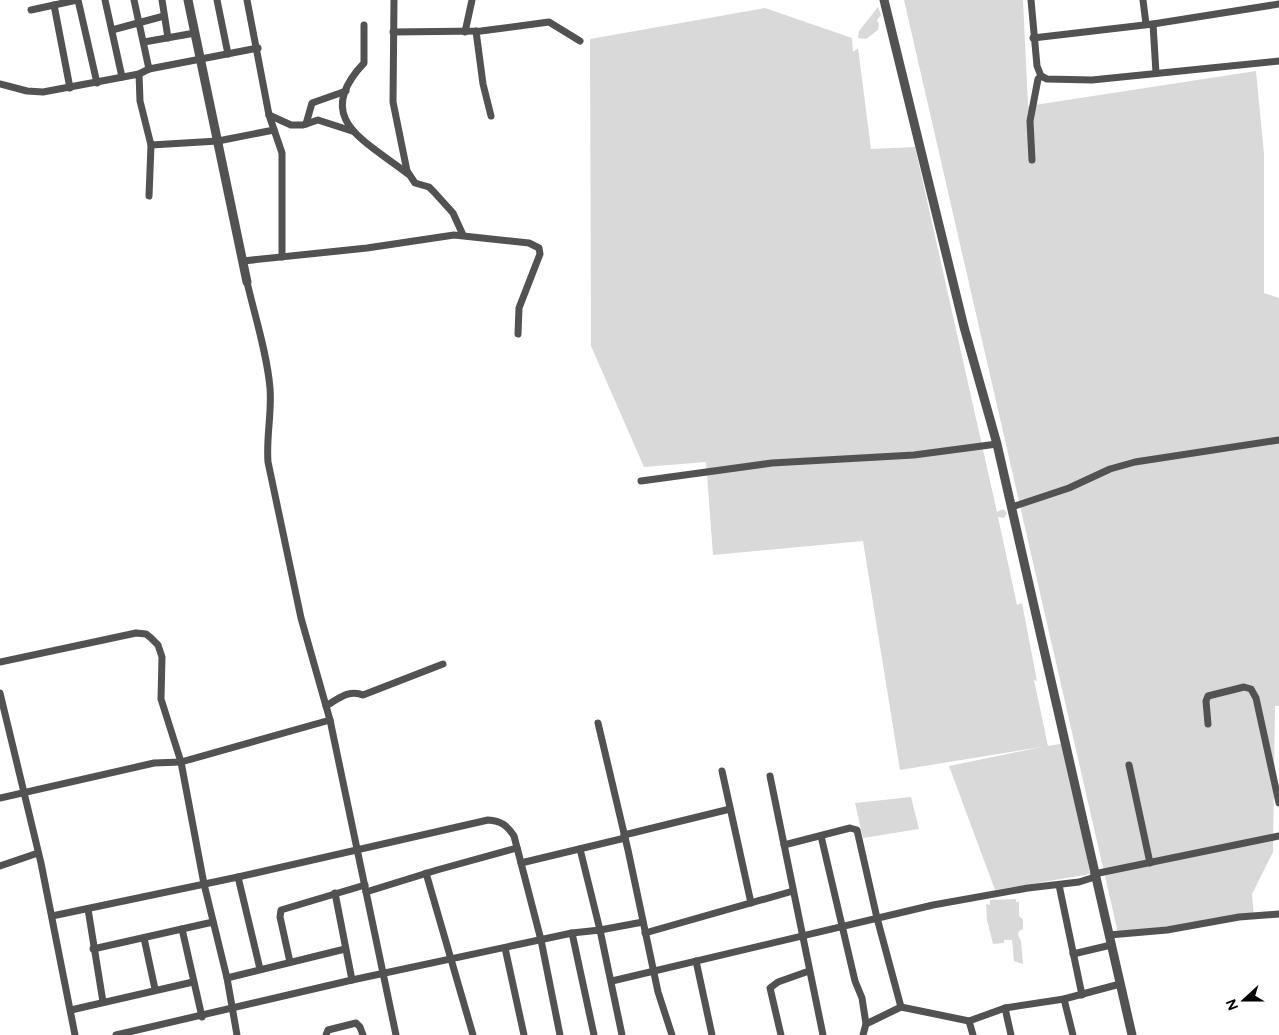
<svg xmlns="http://www.w3.org/2000/svg" width="1279" height="1035" viewBox="0 0 1279 1035" font-family="Figtree,sans-serif">
<style>
.green{fill:#d9d9d9}
.lines{fill:none;stroke-linecap:round;stroke-linejoin:round}
.minor{stroke:#525252;stroke-width:7}
.tertiary{stroke:#525252;stroke-width:9}
</style>
<rect width="100%" height="100%" fill="#fff"/>
<!-- green -->
<g class="green">
<path d="M 904,0 L 1023,0 L 1028,106 L 1256,71 L 1264,154 L 1264,293 L 1279,298 L 1279,706 L 1275,706 L 1273,852 L 1252,894 L 1254,918 L 1118,933 Z"/>
<path d="M 878,7 L 881,15 L 877,20 L 879,24 L 878,30 L 866,39 L 858,38 L 859,31 Z"/>
<path d="M 765,8 L 852,38 L 853,52 L 858,48 L 871,149 L 915,147 L 997,512 L 1003,509 L 1007,513 L 1004,518 L 998,517 L 1017,605 L 1022,603 L 1037,681 L 1034,680 L 1048,746 L 1065,743 L 1090,874 L 995,890 L 949,766 L 1041,747 L 900,770 L 863,541 L 713,555 L 706,462 L 644,467 L 591,346 L 590,39 Z"/>
<path d="M 911,797 L 919,829 L 863,838 L 855,803 Z"/>
<path d="M 1016,899 L 1016,902 L 1019,902 L 1019,916 L 1023,919 L 1023,929 L 1019,931 L 1018,935 L 1021,941 L 1023,964 L 1014,961 L 1012,940 L 1004,940 L 1004,943 L 993,944 L 987,920 L 986,904 L 990,905 L 990,900 Z"/>
</g>
<g class="lines">
<!-- minor -->
<g class="minor">
<path d="M 78,0 L 97,83"/>
<path d="M 105,0 L 122,77"/>
<path d="M 134,0 L 149,69 L 258,48"/>
<path d="M 162,0 L 168,38"/>
<path d="M 217,0 L 228,54"/>
<path d="M 247,0 L 269,115 L 282,153 L 282,257"/>
<path d="M 394,0 L 393,102 L 407,171 L 415,183 L 429,187 L 434,192 L 453,213 L 463,235"/>
<path d="M 1031,0 L 1037,66 L 1041,76 L 1047,79 L 1092,80 L 1279,61"/>
<path d="M 1143,0 L 1146,24"/>
<path d="M 54,5 L 70,88"/>
<path d="M 31,10 L 77,0"/>
<path d="M 1153,24 L 1156,73"/>
<path d="M 364,25 L 364,63 C 311,119 366,141 408,174"/>
<path d="M 112,30 L 164,16"/>
<path d="M 476,31 L 483,84 L 491,116"/>
<path d="M 393,32 L 481,31 L 549,22 L 580,41"/>
<path d="M 465,32 L 472,0"/>
<path d="M 1033,38 L 1153,24 L 1279,4"/>
<path d="M 144,42 L 195,33"/>
<path d="M 149,69 L 139,74 L 140,101 L 151,145 L 218,141 L 274,130"/>
<path d="M 0,84 L 27,91 L 43,92 L 139,74"/>
<path d="M 269,115 L 291,125 L 303,125 L 318,120 L 352,131"/>
<path d="M 306,124 L 312,103 L 346,91"/>
<path d="M 1032,160 L 1030,121 L 1038,79 L 1041,76"/>
<path d="M 149,196 L 151,145"/>
<path d="M 243,261 L 367,248 L 454,235 L 529,243 L 539,248 L 540,254 L 519,308 L 518,334"/>
<path d="M 247,282 C 255,317 267,353 270,388 C 272,413 266,437 268,462 L 301,618 L 330,720 L 396,1035"/>
<path d="M 641,481 L 772,463 L 914,455 L 997,444"/>
<path d="M 1012,507 L 1069,488 L 1110,469 L 1135,462 L 1279,440"/>
<path d="M 0,662 L 136,633 L 146,634 L 151,638 L 158,645 L 162,657 L 161,699 L 181,762 L 204,884 L 227,978 L 237,1035"/>
<path d="M 0,693 L 41,863 L 75,1035"/>
<path d="M 326,706 C 338,699 349,689 363,695 L 443,664"/>
<path d="M 598,723 L 628,850 L 658,992 L 672,1035"/>
<path d="M 1208,724 L 1206,701 L 1208,696 L 1244,687 L 1251,689 L 1256,698 L 1279,803"/>
<path d="M 1129,765 L 1150,863"/>
<path d="M 722,771 L 751,903"/>
<path d="M 770,776 L 823,1035"/>
<path d="M 0,798 L 154,763 L 181,762 L 330,720"/>
<path d="M 624,835 L 730,809"/>
<path d="M 821,836 L 855,981 L 862,998 L 866,1024"/>
<path d="M 784,845 L 850,828 L 857,830 L 877,918 L 901,1007"/>
<path d="M 580,849 L 600,930 L 643,922"/>
<path d="M 521,863 L 625,838"/>
<path d="M 0,866 L 38,853"/>
<path d="M 426,873 L 473,1035"/>
<path d="M 1094,874 L 1279,836"/>
<path d="M 238,877 L 260,969"/>
<path d="M 1059,885 L 1082,995"/>
<path d="M 366,892 L 437,870 L 517,848"/>
<path d="M 335,893 L 352,980"/>
<path d="M 88,909 L 103,1002"/>
<path d="M 52,916 L 238,877 L 488,820 C 501,821 507,825 514,836 L 541,940 L 560,1035"/>
<path d="M 182,929 L 202,1017"/>
<path d="M 572,933 L 600,930 L 622,1035"/>
<path d="M 645,933 L 793,891"/>
<path d="M 1109,935 L 1167,930 L 1239,917 L 1279,914"/>
<path d="M 144,938 L 155,989"/>
<path d="M 505,948 L 524,1035"/>
<path d="M 93,949 L 213,922"/>
<path d="M 1073,954 L 1111,945"/>
<path d="M 696,961 L 712,1035"/>
<path d="M 290,962 L 280,917 L 281,910 L 365,885"/>
<path d="M 227,978 L 345,949"/>
<path d="M 612,981 L 933,905 L 1028,888 L 1079,882 L 1095,877"/>
<path d="M 1064,999 L 1073,1035"/>
<path d="M 1005,1008 L 1011,1035"/>
<path d="M 71,1010 L 193,982"/>
<path d="M 969,1021 L 973,1035"/>
<path d="M 116,1035 L 352,980 L 572,933 L 594,1035"/>
<path d="M 326,1035 L 328,1030 L 356,1023 L 360,1027 L 363,1035"/>
<path d="M 781,1035 L 770,988 L 778,982 L 809,971"/>
<path d="M 863,1035 L 866,1024 L 901,1007 L 969,1021 L 1005,1008 L 1064,999 L 1120,984"/>
</g>
<!-- tertiary -->
<g class="tertiary">
<path d="M 188,0 L 247,282"/>
<path d="M 884,0 L 964,327 L 997,444 L 1132,1035"/>
</g>
</g>
<!-- north arrow -->
<g transform="translate(1244 1000) rotate(249)" stroke="#ffffff" stroke-width="4" paint-order="stroke">
<path d="M0-4L9 19L0 12L-9 19Z" fill="#000000"/>
<text y="-8" font-size="14" font-weight="bold" text-anchor="middle" fill="#000000">N</text>
</g>
</svg>
